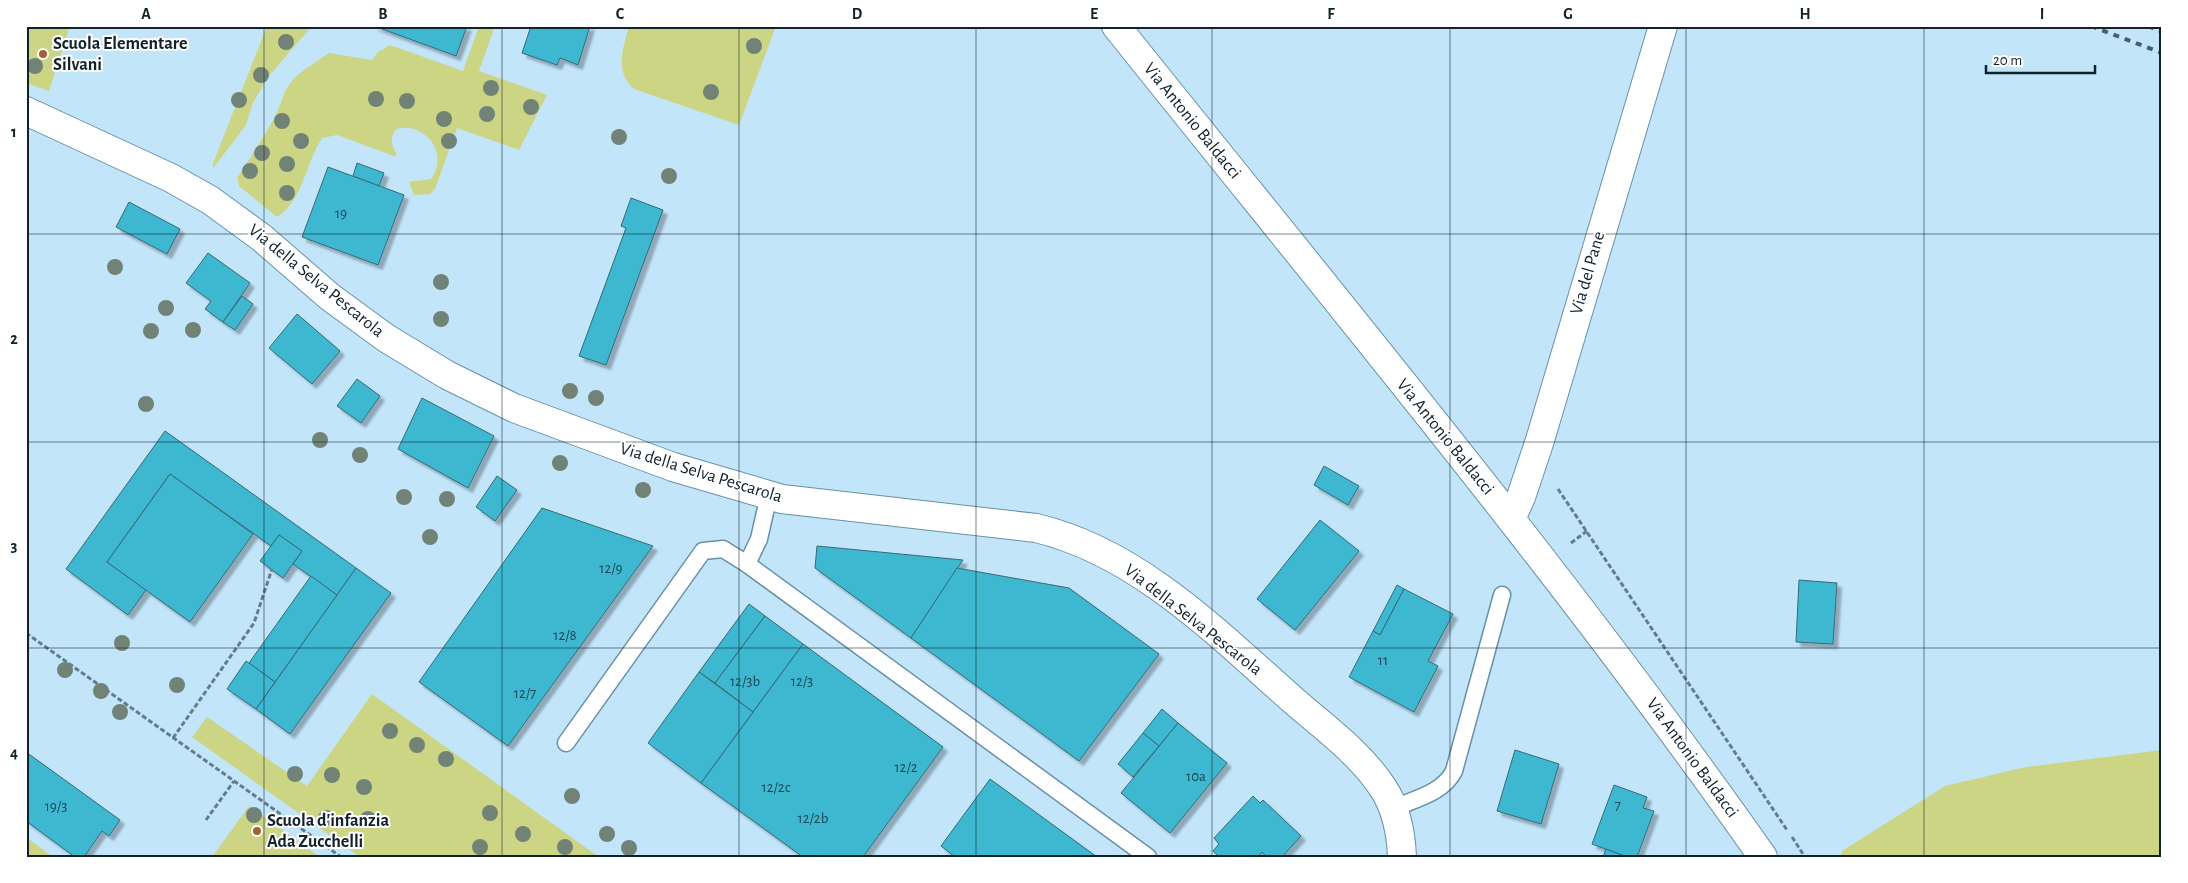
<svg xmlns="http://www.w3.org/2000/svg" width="2188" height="883" viewBox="0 0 2188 883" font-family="'Alegreya Sans',sans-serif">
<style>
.green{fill:#ccd583}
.building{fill:#3cb8d0;stroke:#366a75;filter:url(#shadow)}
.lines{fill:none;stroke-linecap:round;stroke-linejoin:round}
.service-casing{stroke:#6791a8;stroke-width:19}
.minor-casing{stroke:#6791a8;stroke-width:30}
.tertiary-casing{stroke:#6791a8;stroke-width:30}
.path{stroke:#647d8c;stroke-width:3;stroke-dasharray:5 2.5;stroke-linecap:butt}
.service{stroke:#fff;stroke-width:16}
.minor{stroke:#fff;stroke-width:28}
.tertiary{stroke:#fff;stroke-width:28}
.rail{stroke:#485e6b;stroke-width:4;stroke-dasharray:6 6;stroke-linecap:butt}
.tree{fill:#718377}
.grid{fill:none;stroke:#11222b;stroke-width:1;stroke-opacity:0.55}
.poi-dot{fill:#a56131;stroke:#fff;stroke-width:2}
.labels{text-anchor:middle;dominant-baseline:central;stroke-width:4;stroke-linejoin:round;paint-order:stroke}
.number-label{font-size:15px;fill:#1c4854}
.poi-label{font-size:18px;font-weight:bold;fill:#11222b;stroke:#fff;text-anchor:start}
.street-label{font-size:18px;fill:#11222b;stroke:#fff}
.neatline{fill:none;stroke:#11222b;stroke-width:2}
.grid-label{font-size:16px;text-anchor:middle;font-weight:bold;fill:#11222b}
</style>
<defs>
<filter id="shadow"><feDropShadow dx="4.5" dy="4.5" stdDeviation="1" flood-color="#0004"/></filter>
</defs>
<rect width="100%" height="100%" fill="#c2e5fa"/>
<!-- green -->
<g class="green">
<path d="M 26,26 L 70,26 L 49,91 L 26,83 Z"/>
<path d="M 267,26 L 312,26 L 268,77 L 253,103 L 246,125 L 214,167 L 212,166 Z"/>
<path d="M 479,26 L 495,26 L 479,71 L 547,95 L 519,150 L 457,128 L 435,189 L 430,194 L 414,195 L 409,182 L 431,179 C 450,154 425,121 396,129 C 389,138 392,146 397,155 L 394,156 L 337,135 L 322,138 C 305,164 304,199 277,217 L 239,186 L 237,178 C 251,156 266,135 277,112 C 283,100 283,91 292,81 C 302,69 317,62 329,53 L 372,60 L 378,52 L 390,45 L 463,71 Z"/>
<path d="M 629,26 L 776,26 L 739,125 L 634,89 C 614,71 623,49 629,26 Z"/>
<path d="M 372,694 L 599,857 L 360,857 L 192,737 L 207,717 L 307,786 Z"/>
<path d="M 2162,750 L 2162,857 L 1841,857 L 1842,851 L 1945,786 L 2026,767 Z"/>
<path d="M 249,806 L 320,857 L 212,857 Z"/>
<path d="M 26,837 L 53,857 L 26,857 Z"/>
</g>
<!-- building -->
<g class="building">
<path d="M 374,26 L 467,26 L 456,56 Z"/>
<path d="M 531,26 L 590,26 L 578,65 L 560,58 L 557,65 L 522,53 Z"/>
<path d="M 357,163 L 384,173 L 379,186 L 353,176 Z"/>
<path d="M 328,167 L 404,195 L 378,265 L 302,237 Z"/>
<path d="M 631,198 L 663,210 L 606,365 L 579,356 L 626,228 L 621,226 Z"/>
<path d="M 129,202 L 180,229 L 167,254 L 116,227 Z"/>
<path d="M 208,253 L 250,283 L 223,322 L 205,309 L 211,301 L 186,283 Z"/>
<path d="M 242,296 L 253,304 L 235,330 L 223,322 Z"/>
<path d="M 297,314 L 340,351 L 312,384 L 269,348 Z"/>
<path d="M 357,379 L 380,396 L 361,423 L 337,406 Z"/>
<path d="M 422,398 L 494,436 L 468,488 L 398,449 Z"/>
<path d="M 165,431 L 356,568 L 337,595 L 293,564 L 302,551 L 279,535 L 271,546 L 170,474 L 107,562 L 146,590 L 128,615 L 66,569 Z"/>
<path d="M 1324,466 L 1359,486 L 1348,505 L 1314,485 Z"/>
<path d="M 170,474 L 253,534 L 190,622 L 107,562 Z"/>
<path d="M 497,476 L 517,490 L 495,521 L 476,507 Z"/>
<path d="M 542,508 L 653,546 L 508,746 L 419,682 Z"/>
<path d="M 1320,520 L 1359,551 L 1295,630 L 1257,599 Z"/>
<path d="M 279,535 L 302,551 L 283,578 L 260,561 Z"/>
<path d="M 817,546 L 963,560 L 911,638 L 815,568 Z"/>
<path d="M 356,568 L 391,593 L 290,734 L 256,709 Z"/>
<path d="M 957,568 L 1069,588 L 1159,654 L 1079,761 L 911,638 Z"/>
<path d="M 311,576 L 337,595 L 275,682 L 249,663 Z"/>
<path d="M 1799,580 L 1837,583 L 1833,644 L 1796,642 Z"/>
<path d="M 1397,585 L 1404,589 L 1380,635 L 1373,631 Z"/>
<path d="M 1404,589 L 1453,614 L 1428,661 L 1438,666 L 1414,712 L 1349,677 L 1373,631 L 1380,635 Z"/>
<path d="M 749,604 L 765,616 L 715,683 L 699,672 Z"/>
<path d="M 765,616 L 803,644 L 753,712 L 715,683 Z"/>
<path d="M 803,644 L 943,747 L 863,857 L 803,857 L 701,783 Z"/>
<path d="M 246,661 L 275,682 L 256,709 L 227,689 Z"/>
<path d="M 699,672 L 753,712 L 701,783 L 648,743 Z"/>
<path d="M 1162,709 L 1178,723 L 1159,746 L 1143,733 Z"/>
<path d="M 1178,723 L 1227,763 L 1170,833 L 1121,793 Z"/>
<path d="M 1143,733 L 1159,746 L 1133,777 L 1118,764 Z"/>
<path d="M 1515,750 L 1559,764 L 1541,824 L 1497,811 Z"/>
<path d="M 26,752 L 120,820 L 109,836 L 102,831 L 84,857 L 75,857 L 26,821 Z"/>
<path d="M 990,779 L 1097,857 L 955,857 L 941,846 Z"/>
<path d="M 1614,785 L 1647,797 L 1643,808 L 1654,811 L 1637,857 L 1627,857 L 1592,844 Z"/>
<path d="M 1253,796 L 1260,803 L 1263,800 L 1301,836 L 1282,857 L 1267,857 L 1262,852 L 1258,857 L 1219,857 L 1213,851 L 1219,844 L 1214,838 Z"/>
<path d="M 1606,849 L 1627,857 L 1603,857 Z"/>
</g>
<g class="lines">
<defs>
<g id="service">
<path d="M 747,564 L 1148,857"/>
<path d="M 566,743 L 703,551 L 723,549 L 747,564 L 759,539 L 769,495"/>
<path d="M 1394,808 C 1415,799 1443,793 1454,771 L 1502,595"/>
</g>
<g id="minor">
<path d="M 26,111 L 171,178 L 210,200 L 262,238 L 330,297 L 386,338 L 447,375 L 514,408 L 673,467 L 782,499 L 1036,528 C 1138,552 1218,634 1294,701 C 1325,728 1361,754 1383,788 C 1397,809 1401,833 1402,857"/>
<path d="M 1511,519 L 1521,497 L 1540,440 L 1663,26"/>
</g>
<path id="tertiary" d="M 1116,26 C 1335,300 1561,570 1763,857"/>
</defs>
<!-- service casing -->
<use href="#service" class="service-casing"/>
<!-- minor casing -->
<use href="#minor" class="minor-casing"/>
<!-- tertiary casing -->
<use href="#tertiary" class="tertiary-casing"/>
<!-- path -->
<g class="path">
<path d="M 1558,489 L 1787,830"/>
<path d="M 1571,543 L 1587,531"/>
<path d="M 26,633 L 341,857"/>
<path d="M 173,738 L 254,623 L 272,569"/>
<path d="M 206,820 L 234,781"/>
<path d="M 1792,837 L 1805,857"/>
</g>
<!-- service -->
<use href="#service" class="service"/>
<!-- minor -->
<use href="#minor" class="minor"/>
<!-- tertiary -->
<use href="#tertiary" class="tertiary"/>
<!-- rail -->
<g class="rail">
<path d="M 2091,26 L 2162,53"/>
<path d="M 2148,26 L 2162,32"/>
</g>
</g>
<!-- trees -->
<g class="tree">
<circle cx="286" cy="42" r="8"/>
<circle cx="754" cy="46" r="8"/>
<circle cx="35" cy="66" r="8"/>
<circle cx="261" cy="75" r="8"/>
<circle cx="491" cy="88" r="8"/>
<circle cx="711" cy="92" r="8"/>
<circle cx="376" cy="99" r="8"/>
<circle cx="239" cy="100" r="8"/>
<circle cx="407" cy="101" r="8"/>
<circle cx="531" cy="107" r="8"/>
<circle cx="487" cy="114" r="8"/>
<circle cx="444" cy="119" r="8"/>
<circle cx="282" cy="121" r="8"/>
<circle cx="619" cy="137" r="8"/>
<circle cx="301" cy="141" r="8"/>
<circle cx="449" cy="141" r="8"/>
<circle cx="262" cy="153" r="8"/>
<circle cx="287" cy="164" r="8"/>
<circle cx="250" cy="171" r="8"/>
<circle cx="669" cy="176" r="8"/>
<circle cx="287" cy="193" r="8"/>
<circle cx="115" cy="267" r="8"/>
<circle cx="441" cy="282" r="8"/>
<circle cx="166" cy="308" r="8"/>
<circle cx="441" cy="319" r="8"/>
<circle cx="193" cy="330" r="8"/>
<circle cx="151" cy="331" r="8"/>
<circle cx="570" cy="391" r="8"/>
<circle cx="596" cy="398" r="8"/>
<circle cx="146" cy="404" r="8"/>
<circle cx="320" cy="440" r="8"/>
<circle cx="360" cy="455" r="8"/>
<circle cx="560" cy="463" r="8"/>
<circle cx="643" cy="490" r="8"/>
<circle cx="404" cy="497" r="8"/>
<circle cx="447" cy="499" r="8"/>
<circle cx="430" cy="537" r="8"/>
<circle cx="122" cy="643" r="8"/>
<circle cx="65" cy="670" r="8"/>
<circle cx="177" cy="685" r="8"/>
<circle cx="101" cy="691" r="8"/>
<circle cx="120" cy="712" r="8"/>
<circle cx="390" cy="731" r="8"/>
<circle cx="417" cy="745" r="8"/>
<circle cx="446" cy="759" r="8"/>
<circle cx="295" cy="774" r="8"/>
<circle cx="332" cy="775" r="8"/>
<circle cx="364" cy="787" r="8"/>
<circle cx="572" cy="796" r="8"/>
<circle cx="490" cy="813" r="8"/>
<circle cx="254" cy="815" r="8"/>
<circle cx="326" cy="818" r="8"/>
<circle cx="368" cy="819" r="8"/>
<circle cx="523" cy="834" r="8"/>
<circle cx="607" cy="834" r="8"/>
<circle cx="480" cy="847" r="8"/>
<circle cx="565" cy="847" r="8"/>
<circle cx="629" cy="848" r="8"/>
</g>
<!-- grid -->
<path class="grid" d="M 264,26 L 264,857M 502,26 L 502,857M 739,26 L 739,857M 976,26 L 976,857M 1212,26 L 1212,857M 1450,26 L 1450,857M 1686,26 L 1686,857M 1924,26 L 1924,857M 26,234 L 2162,234M 26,442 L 2162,442M 26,648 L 2162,648"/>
<!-- markers -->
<g class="poi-dot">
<circle cx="43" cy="54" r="5"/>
<circle cx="257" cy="831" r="5"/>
</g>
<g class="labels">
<!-- number labels -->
<g class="number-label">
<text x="341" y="213">19</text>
<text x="611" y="568">12/9</text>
<text x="565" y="635">12/8</text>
<text x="1383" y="660">11</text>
<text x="745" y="681">12/3b</text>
<text x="802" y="681">12/3</text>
<text x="525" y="693">12/7</text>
<text x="906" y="767">12/2</text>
<text x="1196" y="776">10a</text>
<text x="776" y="787">12/2c</text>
<text x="1618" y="805">7</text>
<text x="56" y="806">19/3</text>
<text x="813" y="818">12/2b</text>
</g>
<!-- poi labels -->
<g class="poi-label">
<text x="53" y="44">Scuola Elementare<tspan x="53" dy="21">Silvani</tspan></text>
<text x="267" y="821">Scuola d'infanzia<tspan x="267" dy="21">Ada Zucchelli</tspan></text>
</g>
<!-- street labels -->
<g class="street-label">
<text transform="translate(1192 121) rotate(51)">Via Antonio Baldacci</text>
<text transform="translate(1588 273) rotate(-74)">Via del Pane</text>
<text transform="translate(316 281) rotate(39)">Via della Selva Pescarola</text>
<text transform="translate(1445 437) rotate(51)">Via Antonio Baldacci</text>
<text transform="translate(701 473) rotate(17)">Via della Selva Pescarola</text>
<text transform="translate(1193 620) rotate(38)">Via della Selva Pescarola</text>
<text transform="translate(1692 758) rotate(54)">Via Antonio Baldacci</text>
</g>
</g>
<!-- border -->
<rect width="2188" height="883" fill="none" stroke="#ffffff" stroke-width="55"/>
<!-- scale -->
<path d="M1986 65v8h109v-8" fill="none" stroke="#11222b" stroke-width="2.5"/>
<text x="1993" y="65" font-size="15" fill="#11222b" stroke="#ffffff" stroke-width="4" paint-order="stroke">20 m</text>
<rect x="28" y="28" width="2132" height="828" class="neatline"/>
<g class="grid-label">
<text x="146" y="19">A</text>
<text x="383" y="19">B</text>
<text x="620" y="19">C</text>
<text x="857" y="19">D</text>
<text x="1094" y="19">E</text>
<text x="1331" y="19">F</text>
<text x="1568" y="19">G</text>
<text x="1805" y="19">H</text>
<text x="2042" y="19">I</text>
<text x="14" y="137">1</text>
<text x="14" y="344">2</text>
<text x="14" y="551">3</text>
<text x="14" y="758">4</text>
</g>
</svg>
